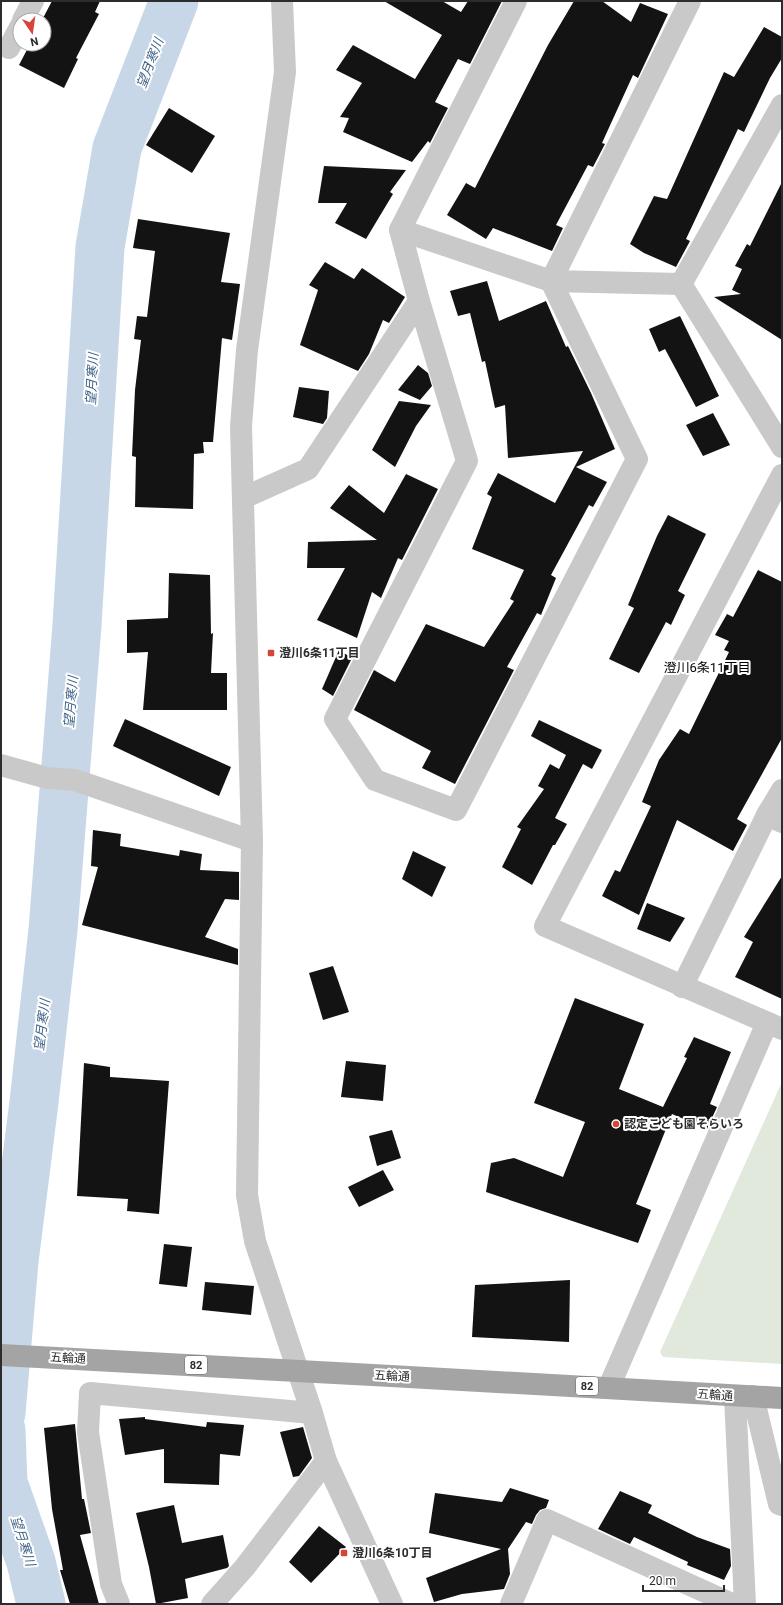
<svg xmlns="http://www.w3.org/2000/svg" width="783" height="1605" viewBox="0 0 783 1605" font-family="Roboto,'Noto Sans JP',sans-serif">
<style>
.green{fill:#e0e9db}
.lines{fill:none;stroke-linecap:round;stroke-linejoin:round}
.river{stroke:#c8d7e8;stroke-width:49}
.building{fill:#131313}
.minor{stroke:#c9c9c9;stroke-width:22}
.tertiary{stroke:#c9c9c9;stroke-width:22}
.primary{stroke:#a4a4a4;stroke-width:22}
.primary-bridge{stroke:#a4a4a4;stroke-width:22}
.poi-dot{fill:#d7443a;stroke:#fff;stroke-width:1.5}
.labels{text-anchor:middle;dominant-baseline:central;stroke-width:4;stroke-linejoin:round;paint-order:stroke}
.shield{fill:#fff;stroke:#6b6b6b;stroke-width:1}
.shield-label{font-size:11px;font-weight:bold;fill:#2c2c2c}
.poi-label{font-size:12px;font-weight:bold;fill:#2c2c2c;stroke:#fff;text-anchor:start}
.street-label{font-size:12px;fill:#2c2c2c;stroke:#fff}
.water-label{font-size:13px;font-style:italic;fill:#416388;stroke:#fff}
.neighbourhood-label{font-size:13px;fill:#000;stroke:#fff}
</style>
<rect width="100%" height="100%" fill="#fff"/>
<!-- green -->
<path class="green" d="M 782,1082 L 782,1364 L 663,1357 L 660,1352 Z"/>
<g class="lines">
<!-- river -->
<g class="river">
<path d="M 1,1413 L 14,1261 L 34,1102 L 53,930 L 77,625 L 100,247 L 117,148 L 174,1"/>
<path d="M 1,1430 L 3,1483 L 31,1562 L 41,1604"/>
</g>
</g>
<!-- building -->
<g class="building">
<path d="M 52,1 L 100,1 L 95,12 L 99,14 L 76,58 L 78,59 L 64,88 L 19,65 L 30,44 L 44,44 L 44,20 L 42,20 Z"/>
<path d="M 384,1 L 442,1 L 461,12 L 468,1 L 502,1 L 470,64 L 458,59 L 435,102 L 448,108 L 430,143 L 428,141 L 412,162 L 343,132 L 349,118 L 340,117 L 362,83 L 336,70 L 353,45 L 415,79 L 442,35 Z"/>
<path d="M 574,1 L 602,1 L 631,22 L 640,3 L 668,14 L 638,78 L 633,75 L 602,143 L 605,144 L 593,167 L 588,165 L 556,225 L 563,228 L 552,251 L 493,228 L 486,239 L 447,215 L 466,183 L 475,188 L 548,45 Z"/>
<path d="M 764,27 L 782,37 L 782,58 L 770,78 L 744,132 L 738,129 L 686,239 L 690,241 L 676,267 L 644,253 L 630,244 L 654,196 L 667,199 L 724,72 L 734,77 Z"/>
<path d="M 169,108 L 215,136 L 192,173 L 146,145 Z"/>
<path d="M 324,166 L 406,170 L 390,192 L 393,194 L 366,239 L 335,223 L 347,203 L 318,203 Z"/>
<path d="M 782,182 L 782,340 L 714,297 L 741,294 L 732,290 L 742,269 L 735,266 L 747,244 L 750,246 Z"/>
<path d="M 138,219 L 230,233 L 221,282 L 240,284 L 232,340 L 222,338 L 213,442 L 203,442 L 204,453 L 194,454 L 193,509 L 135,507 L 136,457 L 132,456 L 135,390 L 141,340 L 134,339 L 137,316 L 147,317 L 155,251 L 133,248 Z"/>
<path d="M 325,262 L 354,279 L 362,268 L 405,297 L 389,323 L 383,320 L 369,354 L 358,371 L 300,345 L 318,290 L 309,285 Z"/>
<path d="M 487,281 L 499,321 L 546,301 L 566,347 L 568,346 L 591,393 L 615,449 L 576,467 L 607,482 L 593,507 L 589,505 L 551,575 L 556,578 L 541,615 L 537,613 L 507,667 L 514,670 L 455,784 L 422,768 L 431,751 L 354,710 L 374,670 L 395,682 L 426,624 L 484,647 L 514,601 L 510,599 L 524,570 L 472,549 L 492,497 L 487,494 L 498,473 L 555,503 L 583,451 L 508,458 L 505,405 L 495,408 L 485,361 L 482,362 L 470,313 L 458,316 L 450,291 Z"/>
<path d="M 680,316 L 719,396 L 696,407 L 665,349 L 659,352 L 649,329 Z"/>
<path d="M 418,365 L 428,373 L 432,386 L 420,400 L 398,390 Z"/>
<path d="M 299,387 L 329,391 L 327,418 L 323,424 L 293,417 Z"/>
<path d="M 399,401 L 431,405 L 416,426 L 395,467 L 372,450 Z"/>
<path d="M 713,413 L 730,445 L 703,456 L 686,425 Z"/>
<path d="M 406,474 L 438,489 L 402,560 L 398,558 L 381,598 L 372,592 L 357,638 L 317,620 L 345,568 L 307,568 L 308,542 L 377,540 L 330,508 L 349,485 L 384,513 Z"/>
<path d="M 668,515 L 706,534 L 678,591 L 685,595 L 671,625 L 666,622 L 639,673 L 609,659 L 634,608 L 628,605 L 657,536 Z"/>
<path d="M 758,570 L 782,582 L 782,738 L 737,819 L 747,825 L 733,851 L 677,820 L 639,915 L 602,896 L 615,870 L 620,872 L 651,806 L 642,802 L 659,760 L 680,729 L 689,734 L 729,652 L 724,650 L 729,641 L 715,635 L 727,614 L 733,617 Z"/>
<path d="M 169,573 L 210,575 L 211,634 L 213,633 L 211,673 L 227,673 L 227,710 L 143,710 L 148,652 L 127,653 L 127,620 L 168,618 Z"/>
<path d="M 339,650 L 352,658 L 333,696 L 322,689 Z"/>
<path d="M 125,719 L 231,767 L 219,796 L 113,746 Z"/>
<path d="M 539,720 L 602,750 L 592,769 L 583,764 L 555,818 L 567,824 L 555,845 L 553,845 L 532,885 L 502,867 L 521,829 L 517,827 L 544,789 L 538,786 L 550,764 L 559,769 L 566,755 L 531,736 Z"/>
<path d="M 93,830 L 121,834 L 120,846 L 179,856 L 180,850 L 202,854 L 200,870 L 239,872 L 239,900 L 225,899 L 205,937 L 238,949 L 238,965 L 82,925 L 98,867 L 91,866 Z"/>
<path d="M 413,851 L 446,867 L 432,897 L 402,879 Z"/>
<path d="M 782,876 L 782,999 L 735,977 L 753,942 L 744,937 Z"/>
<path d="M 647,903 L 685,918 L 670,942 L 637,929 Z"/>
<path d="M 333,966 L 349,1012 L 323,1020 L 309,973 Z"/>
<path d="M 575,998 L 644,1024 L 619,1089 L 663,1107 L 687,1058 L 684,1057 L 694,1037 L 731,1052 L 710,1104 L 717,1107 L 707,1129 L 672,1114 L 636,1204 L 651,1210 L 638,1243 L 486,1192 L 491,1163 L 514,1158 L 563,1177 L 585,1122 L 534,1103 Z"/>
<path d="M 346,1061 L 386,1065 L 383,1101 L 341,1097 Z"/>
<path d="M 84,1063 L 110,1067 L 110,1077 L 169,1081 L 159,1214 L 127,1211 L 128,1199 L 77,1196 Z"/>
<path d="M 392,1130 L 401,1158 L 377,1166 L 369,1136 Z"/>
<path d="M 383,1170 L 394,1190 L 359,1207 L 348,1187 Z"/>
<path d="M 164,1244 L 192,1247 L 187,1287 L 159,1284 Z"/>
<path d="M 570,1280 L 569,1342 L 472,1337 L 475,1285 Z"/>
<path d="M 205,1282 L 254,1286 L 251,1315 L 202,1310 Z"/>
<path d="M 145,1417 L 145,1419 L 206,1427 L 207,1422 L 244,1425 L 240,1456 L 220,1454 L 219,1485 L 164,1483 L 164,1449 L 125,1455 L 119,1419 Z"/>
<path d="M 75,1424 L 82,1499 L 84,1499 L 91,1533 L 80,1535 L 99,1604 L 70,1604 L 60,1570 L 63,1570 L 52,1509 L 44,1428 Z"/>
<path d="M 303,1427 L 312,1458 L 299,1476 L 293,1477 L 280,1432 Z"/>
<path d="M 510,1488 L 549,1500 L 546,1508 L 540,1510 L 536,1515 L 532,1524 L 526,1522 L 508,1549 L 510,1574 L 504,1589 L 462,1594 L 434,1602 L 426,1578 L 501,1549 L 429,1533 L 435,1493 L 502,1502 Z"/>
<path d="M 620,1491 L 652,1505 L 648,1513 L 697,1537 L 730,1549 L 731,1566 L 724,1580 L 687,1565 L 688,1562 L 634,1537 L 630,1544 L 598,1529 Z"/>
<path d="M 174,1505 L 182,1543 L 223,1535 L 229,1566 L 227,1568 L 185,1579 L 188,1598 L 156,1604 L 149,1567 L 136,1513 Z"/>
<path d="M 319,1526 L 346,1547 L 311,1583 L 289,1562 Z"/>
</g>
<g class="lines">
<!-- minor -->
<g class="minor">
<path d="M 690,1 L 551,281 L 681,284 L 782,105"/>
<path d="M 23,20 L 33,1"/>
<path d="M 9,48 L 20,27"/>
<path d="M 400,230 L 551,281 L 637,459 L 456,810 L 375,780 L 335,719 L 467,461 L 419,301"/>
<path d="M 681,284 L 782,447"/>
<path d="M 782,475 L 545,926 L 782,1029"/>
<path d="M 243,498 L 308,469 L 419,301 L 400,230 L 516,1"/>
<path d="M 1,765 L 47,778 L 75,780 L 252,841"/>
<path d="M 782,790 L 767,815 L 782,822"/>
<path d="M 682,987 L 767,815"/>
<path d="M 609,1387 L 767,1023"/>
<path d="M 753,1396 L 779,1504 L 782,1505"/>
<path d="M 735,1397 L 745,1604"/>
<path d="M 119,1604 L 111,1584 L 88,1432 L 90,1393 L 312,1413"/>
<path d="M 212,1604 L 245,1567 L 326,1461"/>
<path d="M 511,1604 L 547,1520 L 732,1604"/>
</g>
<!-- tertiary -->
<path class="tertiary" d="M 282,1 L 285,72 L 247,350 L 241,426 L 252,841 L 247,1195 L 255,1241 L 312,1413 L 326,1461 L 392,1604"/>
<!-- primary -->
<path class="primary" d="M 391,1376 L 782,1398"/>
<!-- primary-bridge -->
<path class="primary-bridge" d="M 1,1355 L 391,1376"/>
</g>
<!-- markers -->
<g class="poi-dot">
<rect x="267" y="649" width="8" height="8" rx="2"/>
<circle cx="616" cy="1124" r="4"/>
<rect x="340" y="1549" width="8" height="8" rx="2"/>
</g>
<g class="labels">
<!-- shield labels -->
<g class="shield">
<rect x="185" y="1356" width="22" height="18" rx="3"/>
<rect x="576" y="1377" width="22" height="18" rx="3"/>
</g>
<g class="shield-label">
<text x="196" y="1365">82</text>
<text x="587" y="1386">82</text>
</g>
<!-- poi labels -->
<g class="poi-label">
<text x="279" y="653">澄川6条11丁目</text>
<text x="624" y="1124">認定こども園そらいろ</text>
<text x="352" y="1553">澄川6条10丁目</text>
</g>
<!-- street labels -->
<g class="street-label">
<text transform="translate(68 1358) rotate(3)">五輪通</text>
<text transform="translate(392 1376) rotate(3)">五輪通</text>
<text transform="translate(715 1395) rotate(4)">五輪通</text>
</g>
<!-- water labels -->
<g class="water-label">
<text transform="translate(150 63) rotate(-69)">望月寒川</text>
<text transform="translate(92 379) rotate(-87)">望月寒川</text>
<text transform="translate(71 702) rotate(-85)">望月寒川</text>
<text transform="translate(42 1025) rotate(-83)">望月寒川</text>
<text transform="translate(23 1541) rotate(72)">望月寒川</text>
</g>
<!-- neighbourhood labels -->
<g class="neighbourhood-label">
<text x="707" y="667">澄川6条11丁目</text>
</g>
</g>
<!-- border -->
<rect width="783" height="1605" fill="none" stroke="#2c2c2c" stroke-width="4"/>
<!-- north arrow -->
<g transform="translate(32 32) rotate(167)"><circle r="19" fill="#ffffff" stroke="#ababab"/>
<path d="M0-3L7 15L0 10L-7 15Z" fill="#d7443a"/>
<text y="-6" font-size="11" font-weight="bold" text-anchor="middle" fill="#2c2c2c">N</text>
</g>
<!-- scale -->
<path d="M643 1585v6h81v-6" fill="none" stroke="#2c2c2c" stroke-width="2"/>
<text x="649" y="1585" font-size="12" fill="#2c2c2c" stroke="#ffffff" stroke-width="3" paint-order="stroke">20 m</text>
</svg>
